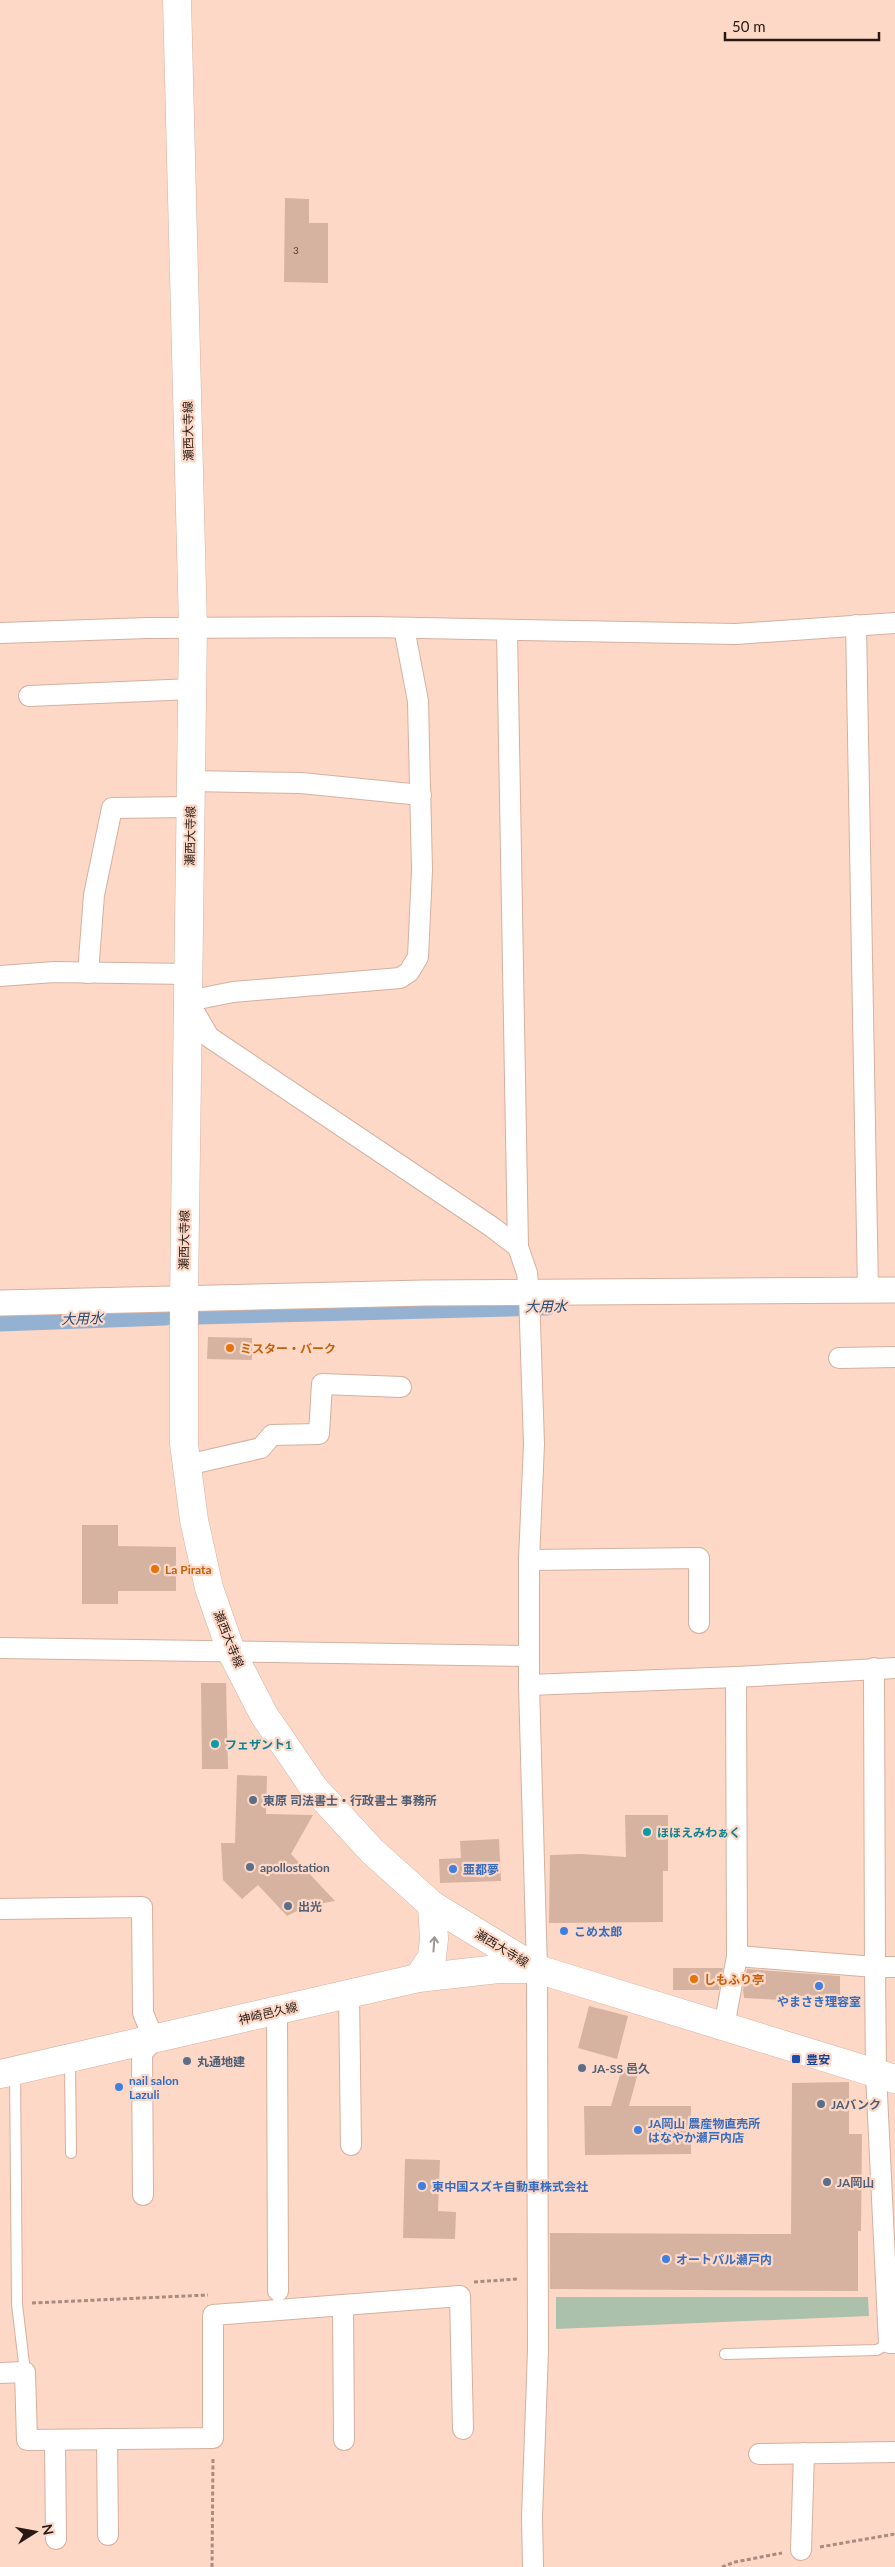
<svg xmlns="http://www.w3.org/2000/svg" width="895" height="2567" viewBox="0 0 895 2567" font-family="Lato,'Noto Sans JP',sans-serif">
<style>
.green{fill:#abc1ab}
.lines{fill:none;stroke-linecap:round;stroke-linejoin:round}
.canal{stroke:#94b1d2;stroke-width:21}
.building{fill:#d6b2a0}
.service-casing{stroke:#d5b09f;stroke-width:12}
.minor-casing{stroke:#d5b09f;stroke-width:22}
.tertiary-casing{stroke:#d5b09f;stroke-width:27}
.secondary-casing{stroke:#d5b09f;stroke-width:29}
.path{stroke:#a88c7f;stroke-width:3;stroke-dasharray:4 2.5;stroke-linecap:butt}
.service{stroke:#fff;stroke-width:10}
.minor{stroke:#fff;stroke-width:20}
.tertiary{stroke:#fff;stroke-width:25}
.secondary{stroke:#fff;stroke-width:28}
.oneway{stroke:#9e9895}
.food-dot{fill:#e8710a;stroke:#fed8c6;stroke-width:2}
.culture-dot{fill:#0f9aa8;stroke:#fed8c6;stroke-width:2}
.service-dot{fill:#5c6f8a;stroke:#fed8c6;stroke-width:2}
.shop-dot{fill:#3f7fe0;stroke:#fed8c6;stroke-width:2}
.transit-dot{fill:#1a4fb4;stroke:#fed8c6;stroke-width:2}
.labels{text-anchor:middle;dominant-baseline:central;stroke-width:4.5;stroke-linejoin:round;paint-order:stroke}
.number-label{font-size:10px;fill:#534037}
.street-label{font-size:12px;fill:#271a14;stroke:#fed8c6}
.food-label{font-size:12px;font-weight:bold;fill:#c56008;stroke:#fed8c6;text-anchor:start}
.culture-label{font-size:12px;font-weight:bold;fill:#0d838f;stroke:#fed8c6;text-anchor:start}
.service-label{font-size:12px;font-weight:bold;fill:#4e5e75;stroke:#fed8c6;text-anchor:start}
.shop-label{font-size:12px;font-weight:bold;fill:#366cbe;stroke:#fed8c6;text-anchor:start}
.transit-label{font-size:12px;font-weight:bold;fill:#164399;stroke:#fed8c6;text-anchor:start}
.water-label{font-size:14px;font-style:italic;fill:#224b77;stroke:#fed8c6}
</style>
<rect width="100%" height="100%" fill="#fed8c6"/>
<!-- green -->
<path class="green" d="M 556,2297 L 868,2297 L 869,2316 L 556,2329 Z"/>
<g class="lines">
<!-- canal -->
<g class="canal">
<path d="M 197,1314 L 547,1305"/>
<path d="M 0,1321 L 165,1315"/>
</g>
</g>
<!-- building -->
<g class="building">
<path d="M 285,198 L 309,199 L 309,223 L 328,223 L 328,283 L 284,282 Z"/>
<path d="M 208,1337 L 252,1338 L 252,1360 L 207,1359 Z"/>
<path d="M 82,1525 L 118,1525 L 118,1546 L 176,1547 L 176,1591 L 118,1591 L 118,1604 L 82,1604 Z"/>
<path d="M 201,1683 L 226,1683 L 228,1769 L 202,1769 Z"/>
<path d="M 237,1775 L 267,1776 L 266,1814 L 313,1815 L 291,1854 L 335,1901 L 307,1906 L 287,1916 L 258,1885 L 242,1899 L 223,1880 L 221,1843 L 235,1843 Z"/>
<path d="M 625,1815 L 668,1815 L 668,1871 L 663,1871 L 663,1922 L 549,1923 L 550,1855 L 582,1854 L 626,1857 Z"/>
<path d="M 499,1839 L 501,1881 L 440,1883 L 439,1859 L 461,1858 L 460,1841 Z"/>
<path d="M 673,1968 L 723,1968 L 719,1990 L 673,1990 Z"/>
<path d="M 747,1969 L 840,1976 L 840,2003 L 744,1998 L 743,1990 Z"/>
<path d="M 589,2006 L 628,2016 L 617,2059 L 578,2048 Z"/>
<path d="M 622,2068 L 638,2073 L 629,2106 L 691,2106 L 691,2154 L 585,2155 L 584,2106 L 611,2106 Z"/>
<path d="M 849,2082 L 849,2134 L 862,2134 L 861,2231 L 858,2231 L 858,2291 L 550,2289 L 550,2233 L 791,2234 L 792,2083 Z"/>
<path d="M 405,2159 L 440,2160 L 438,2211 L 456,2212 L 455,2239 L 403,2238 Z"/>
</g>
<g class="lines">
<defs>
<g id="service">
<path d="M 70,2060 L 71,2153"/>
<path d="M 15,2072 L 17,2304 L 25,2372"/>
<path d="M 725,2354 L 877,2350 L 889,2343"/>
</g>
<g id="minor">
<path d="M 856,625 L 868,1291"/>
<path d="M 404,628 L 418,701 L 422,870 L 418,957 L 409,972 L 400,978 L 233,992 L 188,1001 L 209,1037 L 492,1227 L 518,1247"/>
<path d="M 507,630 L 518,1247 L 527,1273 L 529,1292 L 534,1444 L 529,1560 L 529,1685 L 537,1969 L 538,2350 L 532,2517 L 533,2567"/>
<path d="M 0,633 L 148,628 L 371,627 L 736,634 L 895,623"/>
<path d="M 29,696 L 192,689"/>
<path d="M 191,781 L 301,783 L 421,795"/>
<path d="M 88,973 L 94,895 L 112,808 L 190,807"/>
<path d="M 0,976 L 54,972 L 188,974"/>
<path d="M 839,1358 L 895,1357"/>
<path d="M 187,1465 L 261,1448 L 272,1435 L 319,1434 L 322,1384 L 401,1387"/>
<path d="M 529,1560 L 699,1558 L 699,1623"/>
<path d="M 0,1648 L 529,1656"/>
<path d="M 529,1685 L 736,1677 L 895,1668"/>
<path d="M 0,1909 L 142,1907 L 143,2013 L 154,2040 L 142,2053 L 143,2195"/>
<path d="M 737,1956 L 875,1967 L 874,1668"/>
<path d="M 895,1967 L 875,1967 L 876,2074 L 889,2343 L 895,2343"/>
<path d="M 349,1994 L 351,2145"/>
<path d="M 277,2011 L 278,2291"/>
<path d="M 724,2027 L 737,1956 L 736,1677"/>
<path d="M 343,2305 L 344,2440"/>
<path d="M 0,2373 L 25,2372 L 27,2440 L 213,2438 L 213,2315 L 460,2296 L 463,2429"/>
<path d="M 107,2439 L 108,2535"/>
<path d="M 55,2440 L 56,2539"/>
<path d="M 759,2454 L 895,2452"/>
<path d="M 801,2550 L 804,2453"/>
</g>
<path id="tertiary" d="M 0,1303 L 424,1293 L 895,1290"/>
<g id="secondary">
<path d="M 177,0 L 193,628 L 184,1298 L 184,1444 L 194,1520 L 209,1588 L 231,1651 L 264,1715 L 314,1788 L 372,1851 L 432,1905 L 537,1969 L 895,2079"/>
<path d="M 418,1978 L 432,1957 L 434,1939 L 432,1905"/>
<path d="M 0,2074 L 418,1978 L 498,1969 L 537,1969"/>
</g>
</defs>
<!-- service casing -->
<use href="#service" class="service-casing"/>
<!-- minor casing -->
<use href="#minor" class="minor-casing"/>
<!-- tertiary casing -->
<use href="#tertiary" class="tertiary-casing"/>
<!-- secondary casing -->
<use href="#secondary" class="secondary-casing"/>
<!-- path -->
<g class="path">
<path d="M 474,2282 L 518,2279"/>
<path d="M 32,2303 L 208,2295"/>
<path d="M 820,2547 L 895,2534"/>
<path d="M 212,2567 L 213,2458"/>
<path d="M 722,2567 L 735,2562 L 782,2553"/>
</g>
<!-- service -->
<use href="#service" class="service"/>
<!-- minor -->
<use href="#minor" class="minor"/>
<!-- tertiary -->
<use href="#tertiary" class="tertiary"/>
<!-- secondary -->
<use href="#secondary" class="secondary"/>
</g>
<!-- one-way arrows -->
<defs><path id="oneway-shaft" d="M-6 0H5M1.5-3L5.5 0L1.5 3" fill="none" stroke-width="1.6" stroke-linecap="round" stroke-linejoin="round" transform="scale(1.25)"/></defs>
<use class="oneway" href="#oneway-shaft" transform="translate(434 1944) rotate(-86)"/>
<!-- markers -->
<g class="food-dot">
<circle cx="230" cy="1348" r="5"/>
<circle cx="155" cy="1569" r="5"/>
<circle cx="694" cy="1979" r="5"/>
</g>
<g class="culture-dot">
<circle cx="215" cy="1744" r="5"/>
<circle cx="647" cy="1832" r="5"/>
</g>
<g class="service-dot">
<circle cx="253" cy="1800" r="5"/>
<circle cx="250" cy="1867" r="5"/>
<circle cx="288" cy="1906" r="5"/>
<circle cx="187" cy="2061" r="5"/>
<circle cx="582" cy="2068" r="5"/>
<circle cx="821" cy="2104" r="5"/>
<circle cx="827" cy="2182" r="5"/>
</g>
<g class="shop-dot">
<circle cx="453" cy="1869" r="5"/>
<circle cx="564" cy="1931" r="5"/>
<circle cx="819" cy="1986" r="5"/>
<circle cx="119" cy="2087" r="5"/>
<circle cx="638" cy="2130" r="5"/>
<circle cx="422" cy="2186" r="5"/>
<circle cx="666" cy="2259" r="5"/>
</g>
<rect class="transit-dot" x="791" y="2054" width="10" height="10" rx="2.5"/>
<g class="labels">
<!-- number labels -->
<g class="number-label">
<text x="296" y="250">3</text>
</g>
<!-- street labels -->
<g class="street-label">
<text transform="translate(188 431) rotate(-91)">瀬西大寺線</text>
<text transform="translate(190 836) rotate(-89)">瀬西大寺線</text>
<text transform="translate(184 1240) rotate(-89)">瀬西大寺線</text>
<text transform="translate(229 1639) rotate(68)">瀬西大寺線</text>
<text transform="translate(502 1948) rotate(31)">瀬西大寺線</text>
<text transform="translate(268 2013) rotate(-13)">神崎邑久線</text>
</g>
<!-- food labels -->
<g class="food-label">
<text x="240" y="1348">ミスター・バーク</text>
<text x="165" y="1569">La Pirata</text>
<text x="704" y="1979">しもふり亭</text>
</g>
<!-- culture labels -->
<g class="culture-label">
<text x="225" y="1744">フェザント1</text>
<text x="657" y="1832">ほほえみわぁく</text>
</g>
<!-- service labels -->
<g class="service-label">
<text x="263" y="1800">東原 司法書士・行政書士 事務所</text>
<text x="260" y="1867">apollostation</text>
<text x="298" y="1906">出光</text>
<text x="197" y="2061">丸通地建</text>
<text x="592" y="2068">JA-SS 邑久</text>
<text x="831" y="2104">JAバンク</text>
<text x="837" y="2182">JA岡山</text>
</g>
<!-- shop labels -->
<g class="shop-label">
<text x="463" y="1869">亜都夢</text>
<text x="574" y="1931">こめ太郎</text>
<text x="819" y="2001" text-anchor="middle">やまさき理容室</text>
<text x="129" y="2080">nail salon<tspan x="129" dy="14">Lazuli</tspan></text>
<text x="648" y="2123">JA岡山 農産物直売所<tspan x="648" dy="14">はなやか瀬戸内店</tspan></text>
<text x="432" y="2186">東中国スズキ自動車株式会社</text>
<text x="676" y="2259">オートパル瀬戸内</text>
</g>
<!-- transit labels -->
<g class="transit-label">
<text x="806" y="2059">豊安</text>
</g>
<!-- water labels -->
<g class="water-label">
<text transform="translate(546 1306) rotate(-1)">大用水</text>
<text transform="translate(82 1318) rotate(-2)">大用水</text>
</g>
</g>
<!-- north arrow -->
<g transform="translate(35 2532) rotate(79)" stroke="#fed8c6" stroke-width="4" paint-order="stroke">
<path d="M0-4L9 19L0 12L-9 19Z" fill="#271a14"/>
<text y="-8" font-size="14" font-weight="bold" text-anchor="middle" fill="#271a14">N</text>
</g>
<!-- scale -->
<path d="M725 32v8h154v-8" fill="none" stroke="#271a14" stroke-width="2.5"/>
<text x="732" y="32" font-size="15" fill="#271a14" stroke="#fed8c6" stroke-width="4" paint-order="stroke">50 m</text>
</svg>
